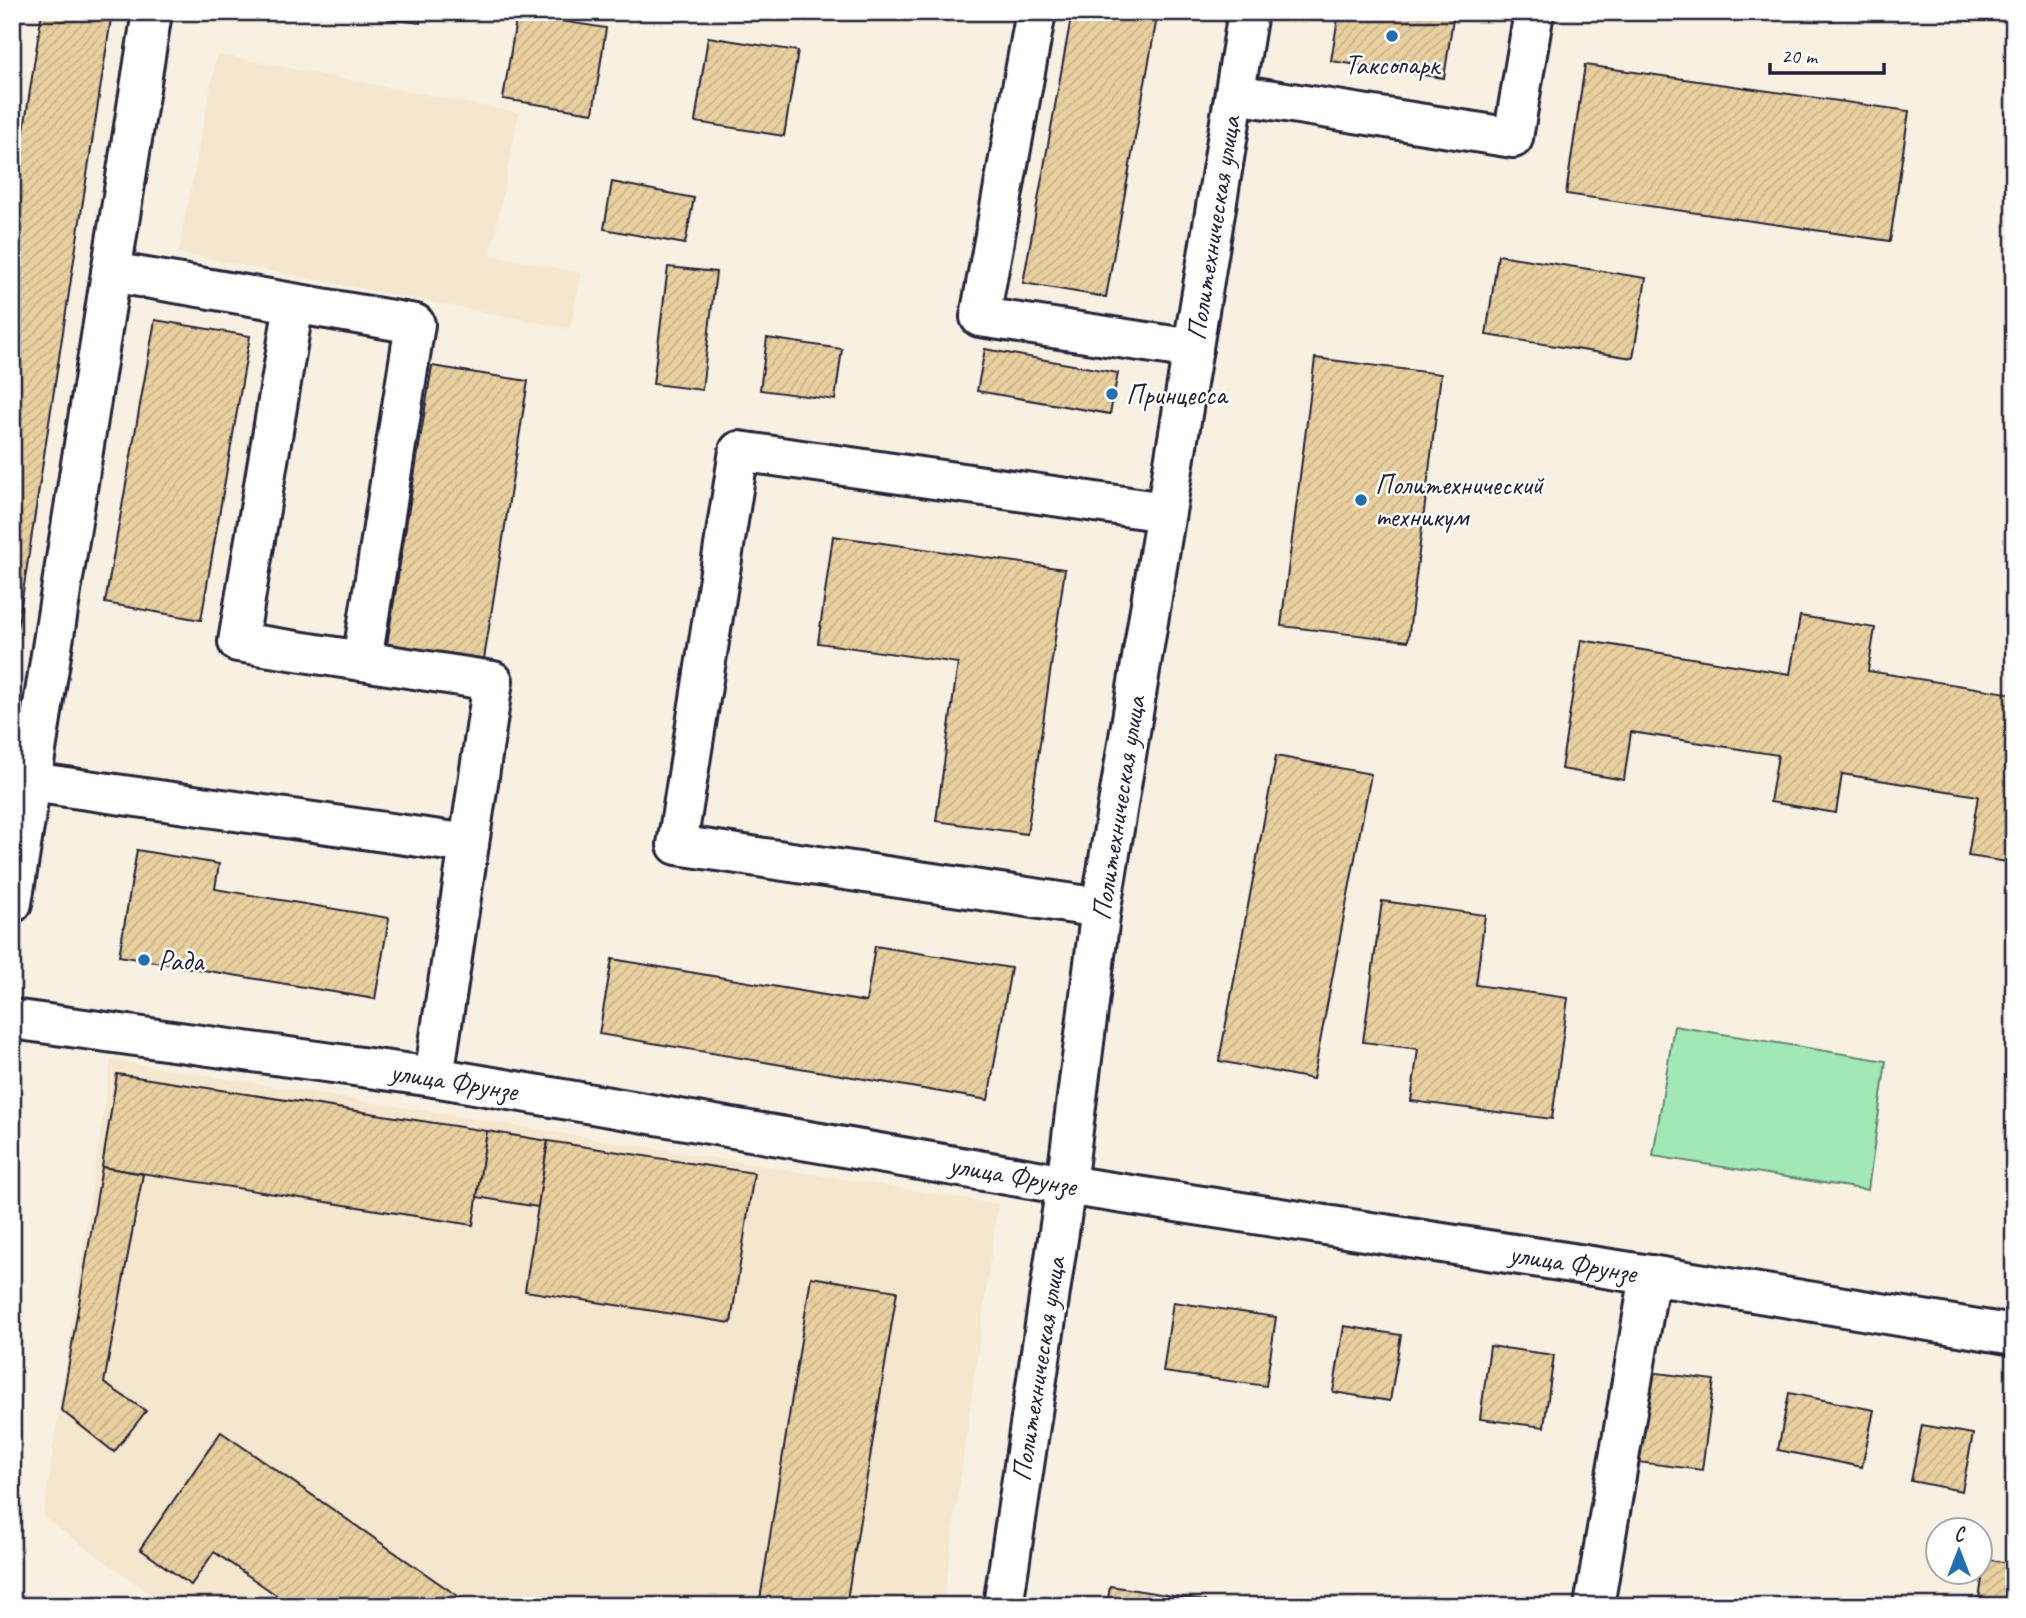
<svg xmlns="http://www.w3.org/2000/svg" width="2026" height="1618" viewBox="0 0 2026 1618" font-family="Caveat,sans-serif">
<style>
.built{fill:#f4e7ce}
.pitch{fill:#a1e8b5;stroke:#628578;stroke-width:2}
.building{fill:url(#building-hatch);stroke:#22223b;stroke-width:2}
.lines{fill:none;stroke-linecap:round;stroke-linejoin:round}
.minor-casing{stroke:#22223b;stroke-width:44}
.minor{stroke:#fff;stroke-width:38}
.poi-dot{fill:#1f6fb2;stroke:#fff;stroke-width:2.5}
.labels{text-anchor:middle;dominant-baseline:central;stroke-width:5;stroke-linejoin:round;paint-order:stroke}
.poi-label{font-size:28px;fill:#22223b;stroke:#fff;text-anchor:start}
.street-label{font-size:28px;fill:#22223b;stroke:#fff}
</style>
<defs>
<pattern id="building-hatch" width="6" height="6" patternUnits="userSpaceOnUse" patternTransform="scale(1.75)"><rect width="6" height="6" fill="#e9d09f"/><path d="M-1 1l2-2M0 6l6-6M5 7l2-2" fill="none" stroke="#c8b28a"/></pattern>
</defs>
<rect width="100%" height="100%" fill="#f8f1e2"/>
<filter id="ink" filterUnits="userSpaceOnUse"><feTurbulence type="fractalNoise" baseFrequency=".0143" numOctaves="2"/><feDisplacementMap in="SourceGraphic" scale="14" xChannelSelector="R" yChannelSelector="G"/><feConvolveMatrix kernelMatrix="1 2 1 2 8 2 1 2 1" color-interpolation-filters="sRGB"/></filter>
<g filter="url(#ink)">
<!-- built -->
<g class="built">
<path d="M 217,54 L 519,113 L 491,255 L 582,273 L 570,329 L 178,253 Z"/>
<path d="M 111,1060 L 998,1204 L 943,1606 L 167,1606 L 43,1517 Z"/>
</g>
<!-- pitch -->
<path class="pitch" d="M 1674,1026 L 1886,1061 L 1868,1190 L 1653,1156 Z"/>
<!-- building -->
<g class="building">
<path d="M 42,12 L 112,12 L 12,664 L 12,208 Z"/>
<path d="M 388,12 L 421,12 L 420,23 L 388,19 Z"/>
<path d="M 1072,12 L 1158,12 L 1106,297 L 1023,283 Z"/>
<path d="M 1339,12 L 1454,12 L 1444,78 L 1331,61 Z"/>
<path d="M 517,14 L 606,28 L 593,113 L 503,99 Z"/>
<path d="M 708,37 L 798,51 L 784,136 L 695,122 Z"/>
<path d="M 1585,65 L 1909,111 L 1890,241 L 1566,194 Z"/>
<path d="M 612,182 L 694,198 L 685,244 L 604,229 Z"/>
<path d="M 1498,255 L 1646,278 L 1633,358 L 1486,335 Z"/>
<path d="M 668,267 L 716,272 L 702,390 L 653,384 Z"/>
<path d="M 155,320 L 250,336 L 201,620 L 105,603 Z"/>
<path d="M 767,338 L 842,349 L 835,400 L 760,390 Z"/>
<path d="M 985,349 L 1118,373 L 1110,414 L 977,391 Z"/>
<path d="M 1315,358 L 1441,374 L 1408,641 L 1281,626 Z"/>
<path d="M 432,366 L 528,381 L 484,659 L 387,644 Z"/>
<path d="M 833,536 L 1065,569 L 1027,834 L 936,821 L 958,663 L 818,643 Z"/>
<path d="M 1800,616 L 1875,628 L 1868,671 L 2014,694 L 2014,863 L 1968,856 L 1978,796 L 1842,774 L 1836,813 L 1770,802 L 1778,755 L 1631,732 L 1624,780 L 1561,769 L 1581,640 L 1790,674 Z"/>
<path d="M 1276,756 L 1371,774 L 1313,1079 L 1219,1061 Z"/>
<path d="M 137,850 L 219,864 L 215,889 L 389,918 L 375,999 L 119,956 Z"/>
<path d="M 1382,901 L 1485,915 L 1476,985 L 1568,998 L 1552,1119 L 1411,1101 L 1418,1049 L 1363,1042 Z"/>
<path d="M 875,946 L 1011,968 L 988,1100 L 599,1034 L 612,959 L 866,1002 Z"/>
<path d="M 117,1074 L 487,1131 L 473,1225 L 102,1167 Z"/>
<path d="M 487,1131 L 548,1141 L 538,1207 L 477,1197 Z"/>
<path d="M 548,1141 L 754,1173 L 731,1323 L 525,1291 Z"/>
<path d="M 102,1167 L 143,1174 L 104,1383 L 146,1411 L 114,1452 L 61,1410 Z"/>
<path d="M 811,1277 L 897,1291 L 846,1606 L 759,1606 Z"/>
<path d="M 1173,1302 L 1276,1317 L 1266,1386 L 1163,1372 Z"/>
<path d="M 1344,1326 L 1401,1335 L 1390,1401 L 1333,1392 Z"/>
<path d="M 1490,1346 L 1554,1355 L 1544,1427 L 1480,1419 Z"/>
<path d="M 1641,1371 L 1714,1380 L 1702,1470 L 1629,1461 Z"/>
<path d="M 1789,1393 L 1874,1410 L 1862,1467 L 1778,1450 Z"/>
<path d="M 1922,1425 L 1973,1434 L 1962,1491 L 1911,1481 Z"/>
<path d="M 221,1432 L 472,1606 L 292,1606 L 214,1552 L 191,1585 L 140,1549 Z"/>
<path d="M 1985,1559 L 2014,1564 L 2014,1606 L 1978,1606 Z"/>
<path d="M 1110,1586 L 1205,1601 L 1205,1606 L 1107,1606 Z"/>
<path d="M 1627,1599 L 1674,1606 L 1626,1606 Z"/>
</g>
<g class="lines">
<defs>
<g id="minor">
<path d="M 1036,12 L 980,317 L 1193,349"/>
<path d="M 1235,94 L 1513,138 L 1534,12"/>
<path d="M 111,272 L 415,324 L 362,661"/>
<path d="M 294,304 L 238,642 L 493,681 L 469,844"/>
<path d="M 31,782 L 469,844 L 434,1077"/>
<path d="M 12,903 L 152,12"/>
<path d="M 1101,908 L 677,845 L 739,451 L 1165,512"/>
<path d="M 12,1019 L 434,1077 L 1066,1185 L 1650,1275 L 2014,1335"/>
<path d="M 1003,1606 L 1066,1185 L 1101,908 L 1248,12"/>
<path d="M 1594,1606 L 1650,1275"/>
</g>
</defs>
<!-- minor casing -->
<use href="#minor" class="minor-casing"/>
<!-- minor -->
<use href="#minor" class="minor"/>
</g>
</g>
<!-- markers -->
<g class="poi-dot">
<circle cx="1392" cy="36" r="7"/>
<circle cx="1112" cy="394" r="7"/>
<circle cx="1361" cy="500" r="7"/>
<circle cx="144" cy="960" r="7"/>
</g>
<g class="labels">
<!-- poi labels -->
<g class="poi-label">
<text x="1392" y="64" text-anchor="middle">Таксопарк</text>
<text x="1126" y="394">Принцесса</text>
<text x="1375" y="484">Политехнический<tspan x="1375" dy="32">техникум</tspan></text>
<text x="158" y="960">Рада</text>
</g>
<!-- street labels -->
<g class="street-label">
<text transform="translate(1213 228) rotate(-81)">Политехническая улица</text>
<text transform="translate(1118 808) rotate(-81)">Политехническая улица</text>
<text transform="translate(454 1081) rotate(9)">улица Фрунзе</text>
<text transform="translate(1013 1175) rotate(10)">улица Фрунзе</text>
<text transform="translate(1573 1263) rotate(9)">улица Фрунзе</text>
<text transform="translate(1038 1369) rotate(-81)">Политехническая улица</text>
</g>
</g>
<!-- margin -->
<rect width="2026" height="1618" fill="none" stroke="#fff" stroke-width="42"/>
<rect x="21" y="21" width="1984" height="1576" fill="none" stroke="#22223b" stroke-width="2.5" filter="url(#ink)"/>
<!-- north arrow -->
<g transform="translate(1959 1551)"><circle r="33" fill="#ffffff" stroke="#a7a7b1" stroke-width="2"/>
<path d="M0-5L12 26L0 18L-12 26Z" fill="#1f6fb2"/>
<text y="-10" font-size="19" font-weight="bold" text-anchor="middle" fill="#22223b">С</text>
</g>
<!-- scale -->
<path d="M1770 63v10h114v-10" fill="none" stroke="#22223b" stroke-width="3.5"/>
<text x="1781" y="63" font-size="21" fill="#22223b" stroke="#ffffff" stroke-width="5" paint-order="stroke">20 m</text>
</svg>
